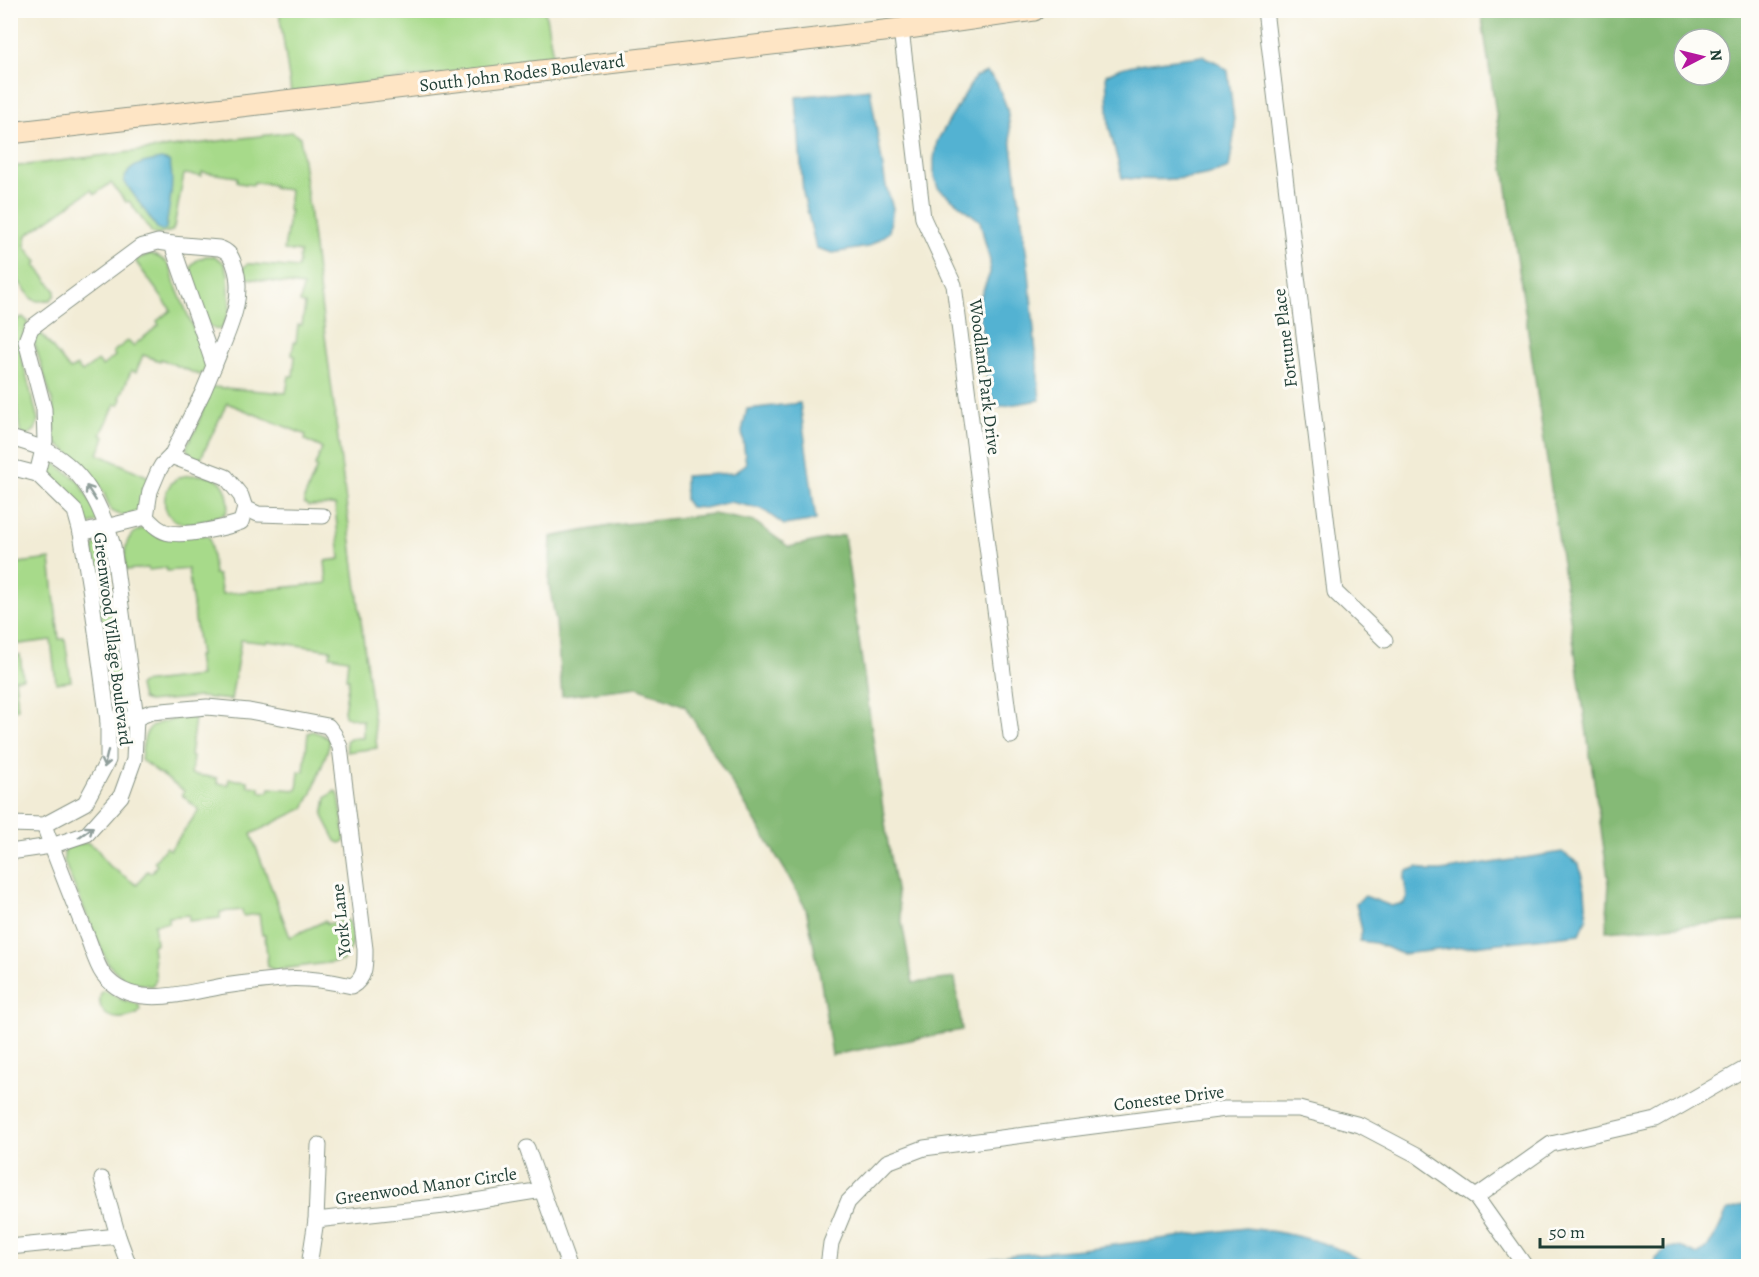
<svg xmlns="http://www.w3.org/2000/svg" width="1759" height="1277" viewBox="0 0 1759 1277" font-family="Alegreya,serif">
<style>
.green{fill:#a7da8a;stroke:#638c5f;stroke-width:1.5}
.forest{fill:#85ba76;stroke:#527c55;stroke-width:1.5;fill-rule:evenodd}
.water{fill:#53b2d2;stroke:#397883;stroke-width:1.5}
.lines{fill:none;stroke-linecap:round;stroke-linejoin:round}
.street-casing{stroke:#889485;stroke-width:17}
.secondary-casing{stroke:#889485;stroke-width:23}
.street{stroke:#fff;stroke-width:15}
.secondary{stroke:#fee5c5;stroke-width:21}
.oneway{stroke:#8f9e9a}
.labels{text-anchor:middle;dominant-baseline:central;stroke-width:6;stroke-linejoin:round;paint-order:stroke}
.street-label{font-size:18px;fill:#1f3d34;stroke:#fdfcf7}
</style>
<rect width="100%" height="100%" fill="#fdfcf7"/>
<filter id="ink" filterUnits="userSpaceOnUse"><feTurbulence type="fractalNoise" baseFrequency=".0167" numOctaves="2"/><feDisplacementMap in="SourceGraphic" scale="12" xChannelSelector="R" yChannelSelector="G"/><feConvolveMatrix kernelMatrix="1 2 1 2 8 2 1 2 1" color-interpolation-filters="sRGB"/></filter>
<filter id="wash" filterUnits="userSpaceOnUse"><feTurbulence type="fractalNoise" baseFrequency=".008" numOctaves="4" result="noise"/><feDisplacementMap in="SourceGraphic" scale="24" xChannelSelector="R" yChannelSelector="G"/><feGaussianBlur stdDeviation="1.35" result="paint"/><feColorMatrix in="noise" values="0 0 0 0 0 0 0 0 0 0 0 0 0 0 0 0 0 1.4 0 .05"/><feComposite in="paint" operator="in"/></filter>
<g filter="url(#wash)">
<rect width="100%" height="100%" fill="#f2ecd6"/>
<!-- green -->
<g class="green">
<path d="M 279,11 L 545,11 L 554,61 L 291,92 Z"/>
<path d="M 292,132 L 300,137 L 377,748 L 347,752 L 346,741 L 350,738 L 363,738 L 363,721 L 345,716 L 344,711 L 349,679 L 346,679 L 348,659 L 330,656 L 331,650 L 268,641 L 267,643 L 241,640 L 231,700 L 199,697 L 148,702 L 142,699 L 139,686 L 141,683 L 200,676 L 197,656 L 200,656 L 188,569 L 167,571 L 166,568 L 149,570 L 148,568 L 126,570 C 123,548 125,529 152,527 L 207,536 L 210,538 L 214,574 L 218,575 L 222,594 L 327,583 L 325,561 L 340,559 L 335,505 L 308,506 L 304,503 L 304,499 L 317,467 L 315,466 L 322,448 L 305,440 L 306,435 L 227,403 L 200,460 L 197,460 L 187,450 L 187,445 L 196,429 L 210,389 L 213,387 L 286,393 L 289,376 L 293,376 L 295,356 L 292,355 L 294,342 L 296,342 L 298,325 L 302,325 L 305,304 L 300,303 L 303,286 L 247,278 L 243,274 L 243,268 L 247,264 L 253,264 L 298,268 L 300,252 L 284,250 L 290,211 L 288,210 L 290,190 L 273,188 L 273,185 L 254,182 L 253,185 L 239,183 L 237,181 L 237,177 L 202,172 L 201,176 L 184,174 L 174,227 L 172,231 L 157,235 L 152,233 L 129,201 L 126,202 L 111,183 L 95,194 L 91,190 L 27,235 L 25,246 L 37,262 L 35,265 L 55,290 L 55,295 L 50,300 L 38,301 L 32,299 L 11,271 L 11,167 Z"/>
<path d="M 151,254 C 167,260 172,265 174,282 L 205,356 L 206,367 L 203,374 L 199,375 L 161,359 L 160,361 L 143,355 L 136,372 L 131,371 L 120,398 L 122,399 L 119,405 L 115,404 L 101,435 L 105,437 L 98,454 L 151,478 L 145,510 L 124,516 L 115,513 L 111,510 L 103,491 L 93,477 L 66,450 L 55,443 L 54,439 L 55,422 L 53,404 L 34,342 L 36,335 L 40,332 L 70,370 L 77,366 L 82,372 L 98,361 L 102,366 L 115,356 L 113,352 L 128,341 L 133,346 L 159,325 L 157,321 L 171,310 L 136,262 L 137,259 Z"/>
<path d="M 206,256 L 214,256 L 223,262 L 228,273 L 230,309 L 222,328 C 216,331 213,329 208,325 L 190,275 C 190,263 196,260 206,256 Z"/>
<path d="M 23,317 L 28,322 L 21,342 L 21,355 L 38,420 L 35,430 L 28,435 L 22,435 L 20,432 L 14,386 L 11,386 L 10,383 L 10,326 L 18,319 Z"/>
<path d="M 49,459 L 79,481 L 101,521 L 86,525 L 48,476 L 46,464 Z"/>
<path d="M 199,475 C 204,476 211,476 215,478 C 227,483 232,504 225,514 C 212,518 197,525 183,523 C 158,519 160,486 180,477 C 186,475 193,475 199,475 Z"/>
<path d="M 100,543 L 105,544 L 128,711 L 125,714 L 116,714 L 112,709 L 93,555 L 93,549 L 95,545 Z"/>
<path d="M 50,559 L 59,639 L 65,639 L 71,681 L 56,683 L 51,640 L 13,645 L 14,655 L 20,655 L 23,678 L 15,679 L 18,709 L 11,710 L 11,564 Z"/>
<path d="M 184,717 L 192,717 L 195,718 L 190,756 L 193,757 L 191,774 L 217,778 L 217,783 L 228,785 L 229,779 L 248,781 L 248,786 L 260,787 L 260,792 L 269,792 L 270,788 L 297,790 L 299,772 L 304,771 L 308,733 L 312,731 L 321,734 L 329,739 L 329,746 L 312,793 L 304,808 L 251,834 L 290,937 L 325,921 L 327,924 L 348,920 C 357,933 353,951 342,961 L 274,970 L 268,967 L 265,935 L 262,935 L 259,914 L 243,916 L 242,910 L 220,912 L 220,918 L 189,921 L 189,915 L 168,917 L 168,923 L 154,924 L 156,944 L 152,945 L 156,980 L 152,986 L 127,982 L 108,964 L 68,872 L 64,860 L 64,853 L 66,848 L 78,844 L 88,843 L 98,850 L 107,864 L 137,885 L 147,871 L 151,873 L 157,865 L 154,862 L 166,847 L 170,850 L 199,810 L 182,795 L 184,791 L 141,760 C 144,722 150,725 184,717 Z"/>
<path d="M 335,791 L 339,795 L 345,837 L 344,842 L 340,843 L 336,841 L 323,816 L 326,798 Z"/>
<path d="M 102,991 C 111,992 115,997 123,1000 C 129,1002 134,1002 139,1005 L 140,1011 L 137,1014 C 132,1016 124,1019 118,1018 C 103,1018 96,1005 102,991 Z"/>
</g>
<!-- forest -->
<g class="forest">
<path d="M 1481,11 L 1748,11 L 1748,921 L 1606,931 L 1609,884 ZM 1684,39 L 1720,39 L 1720,75 L 1684,75 Z"/>
<path d="M 713,514 L 755,522 L 789,547 L 844,535 L 889,851 L 913,983 L 955,978 L 962,1030 L 832,1055 L 820,976 L 806,909 L 785,870 L 685,706 L 638,687 L 562,696 L 556,622 L 549,585 L 551,537 L 615,525 Z"/>
</g>
<!-- water -->
<g class="water">
<path d="M 1202,56 L 1216,62 L 1228,71 L 1235,129 L 1229,168 C 1196,181 1157,181 1122,178 L 1109,127 L 1106,75 C 1128,61 1175,60 1202,56 Z"/>
<path d="M 987,72 L 997,83 L 1007,108 L 1029,272 L 1040,400 L 998,407 L 989,391 L 978,303 L 990,273 L 990,261 L 985,242 L 980,221 L 938,188 L 934,176 L 934,159 L 937,141 L 975,77 Z"/>
<path d="M 870,89 L 886,186 L 893,208 L 889,232 L 868,247 L 833,253 L 816,248 L 803,193 L 796,97 Z"/>
<path d="M 161,159 L 169,161 C 176,180 168,209 166,229 L 162,231 L 157,228 L 124,181 C 128,164 146,162 161,159 Z"/>
<path d="M 800,403 L 816,520 L 784,525 L 762,509 L 730,502 L 704,508 L 690,507 L 685,500 L 685,476 L 734,473 L 746,464 L 742,431 L 747,409 Z"/>
<path d="M 1562,852 L 1579,864 L 1585,890 L 1587,918 L 1580,934 L 1402,954 L 1375,943 L 1359,941 L 1362,931 L 1356,903 L 1365,896 L 1391,906 L 1404,903 L 1407,897 L 1404,878 L 1407,871 L 1418,867 L 1428,871 L 1441,871 Z"/>
<path d="M 1748,1203 L 1748,1266 L 1655,1266 L 1655,1259 C 1670,1243 1678,1244 1697,1255 C 1713,1247 1719,1227 1727,1211 Z"/>
<path d="M 1245,1228 C 1285,1232 1336,1242 1369,1266 L 956,1266 L 1012,1255 L 1082,1249 Z"/>
</g>
</g>
<g filter="url(#ink)">
<g class="lines">
<defs>
<g id="street">
<path d="M 1265,10 L 1335,592 L 1385,640"/>
<path d="M 901,29 L 923,218 L 954,285 L 1011,736"/>
<path d="M 172,244 L 219,248 C 228,251 231,255 234,264 C 247,298 226,335 214,366"/>
<path d="M 10,438 C 21,441 31,444 41,448 C 83,466 101,505 113,546 L 136,718 L 134,760 L 121,796 L 87,834 L 51,846 L 10,852"/>
<path d="M 10,467 L 37,474 L 75,511 L 81,533 L 91,594 L 108,721 L 108,760 L 85,803 L 44,825 L 10,824"/>
<path d="M 37,474 L 45,441 L 44,409 L 26,341 L 31,328 L 140,247 L 158,242 L 172,244 C 185,285 201,325 214,366 L 203,392 L 171,456 L 162,465 L 158,472 L 150,491 L 146,517 L 81,533"/>
<path d="M 245,508 L 258,514 L 323,516"/>
<path d="M 146,517 C 153,524 160,532 170,533 C 187,536 225,528 241,522 L 245,508 L 241,496 L 226,477 L 171,456"/>
<path d="M 44,825 C 57,862 72,899 87,936 C 92,948 96,964 103,974 C 131,1012 187,992 224,986 C 243,983 264,981 283,979 C 306,977 330,981 352,986 C 366,978 365,964 365,949 L 340,747 L 334,734 L 328,726 L 249,711 L 207,707 L 151,712 L 136,718 L 108,721"/>
<path d="M 527,1148 L 569,1266"/>
<path d="M 102,1179 L 118,1236 L 129,1266"/>
<path d="M 1476,1197 L 1551,1144 L 1656,1120 L 1748,1067"/>
<path d="M 316,1220 L 444,1206 L 542,1190"/>
<path d="M 10,1247 L 118,1236"/>
<path d="M 309,1266 L 316,1220 L 319,1145"/>
<path d="M 828,1266 L 831,1243 L 848,1202 L 887,1162 L 924,1148 L 1225,1109 L 1299,1109 L 1360,1125 L 1417,1155 L 1476,1197 L 1525,1266"/>
</g>
<path id="secondary" d="M 10,133 L 901,29 L 1034,10"/>
</defs>
<!-- street casing -->
<use href="#street" class="street-casing"/>
<!-- secondary casing -->
<use href="#secondary" class="secondary-casing"/>
<!-- street -->
<use href="#street" class="street"/>
<!-- secondary -->
<use href="#secondary" class="secondary"/>
</g>
<!-- one-way arrows -->
<defs><path id="oneway-shaft" d="M-6 0H5M1.5-3L5.5 0L1.5 3" fill="none" stroke-width="1.6" stroke-linecap="round" stroke-linejoin="round" transform="scale(1.5)"/></defs>
<g class="oneway">
<use href="#oneway-shaft" transform="translate(91 493) rotate(-123)"/>
<use href="#oneway-shaft" transform="translate(106 759) rotate(103)"/>
<use href="#oneway-shaft" transform="translate(86 832) rotate(-35)"/>
</g>
</g>
<g class="labels">
<!-- street labels -->
<g class="street-label">
<text transform="translate(522 73) rotate(-7)">South John Rodes Boulevard</text>
<text transform="translate(1285 338) rotate(-97)">Fortune Place</text>
<text transform="translate(985 377) rotate(83)">Woodland Park Drive</text>
<text transform="translate(113 639) rotate(83)">Greenwood Village Boulevard</text>
<text transform="translate(341 920) rotate(-96)">York Lane</text>
<text transform="translate(1169 1098) rotate(-7)">Conestee Drive</text>
<text transform="translate(426 1186) rotate(-8)">Greenwood Manor Circle</text>
</g>
</g>
<!-- margin -->
<rect width="1759" height="1277" fill="none" stroke="#fdfcf7" stroke-width="36"/>
<!-- north arrow -->
<g transform="translate(1702 57) rotate(83)"><circle r="28" fill="#fdfcf7" stroke="#a4b0a9" stroke-width="1.5"/>
<path d="M0-4.5L10 22L0 15L-10 22Z" fill="#b5179e"/>
<text y="-9" font-size="16" font-weight="bold" text-anchor="middle" fill="#1f3d34">N</text>
</g>
<!-- scale -->
<path d="M1540 1238v9h123v-9" fill="none" stroke="#1f3d34" stroke-width="3"/>
<text x="1549" y="1238" font-size="18" fill="#1f3d34" stroke="#fdfcf7" stroke-width="4.5" paint-order="stroke">50 m</text>
</svg>
